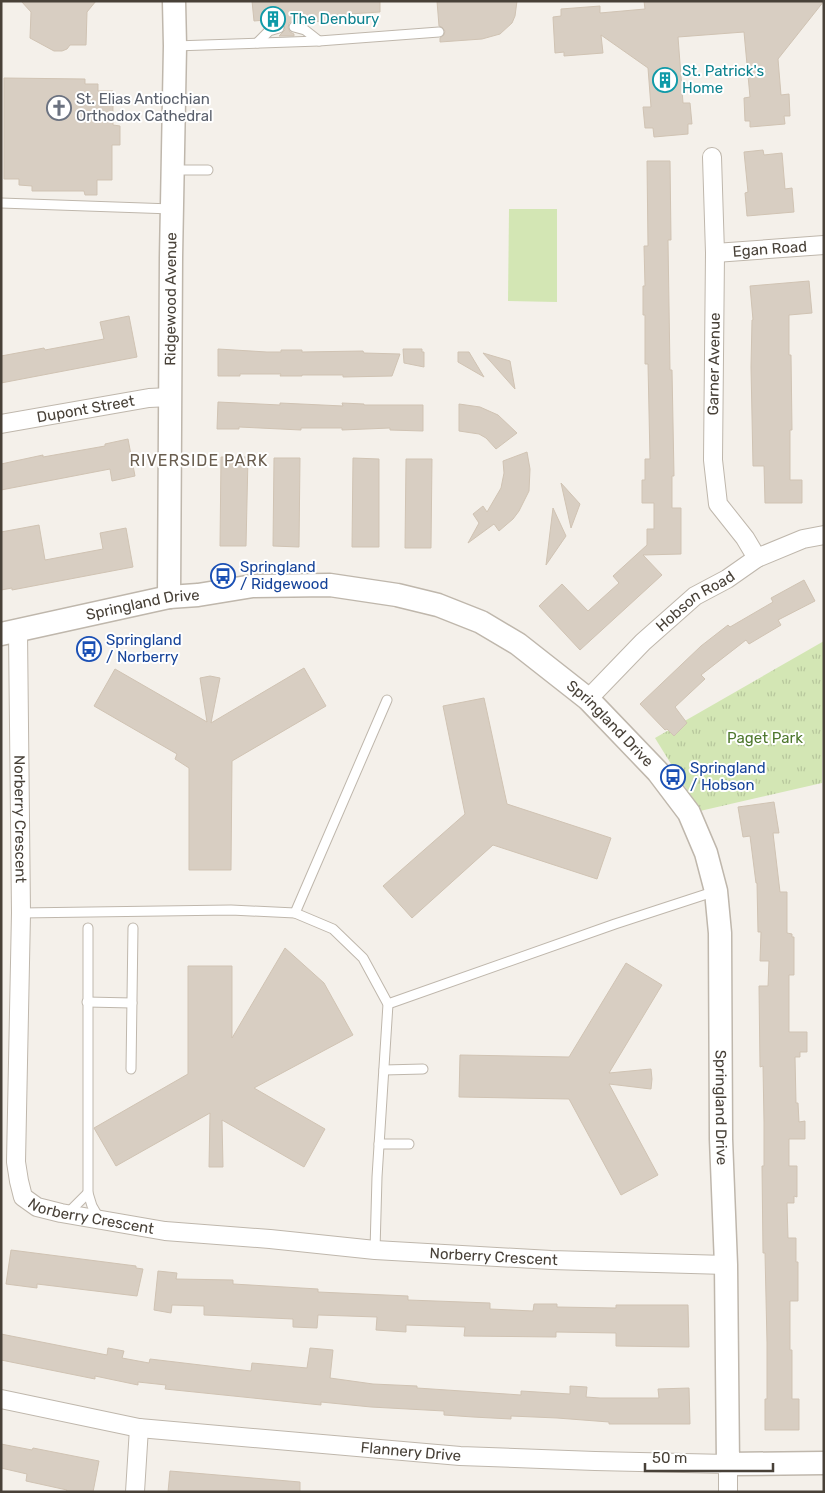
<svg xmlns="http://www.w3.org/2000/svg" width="825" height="1493" viewBox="0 0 825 1493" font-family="Rubik,sans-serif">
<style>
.grass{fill:#d3e6b4}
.park{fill:url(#park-tufts)}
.building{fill:#d8cec2;stroke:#d0c3b3}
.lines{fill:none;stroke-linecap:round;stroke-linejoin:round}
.service-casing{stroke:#bfb7ac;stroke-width:11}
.minor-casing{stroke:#bfb7ac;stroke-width:20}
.tertiary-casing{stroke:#bfb7ac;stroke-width:25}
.service{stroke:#fff;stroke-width:9}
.minor{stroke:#fff;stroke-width:18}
.tertiary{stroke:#fff;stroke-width:22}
.labels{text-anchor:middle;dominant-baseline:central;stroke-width:4;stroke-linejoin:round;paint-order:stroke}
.culture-label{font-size:15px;fill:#0d838f;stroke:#fff;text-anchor:start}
.worship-label{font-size:15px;fill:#5b616d;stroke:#fff;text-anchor:start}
.street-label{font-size:15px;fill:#484138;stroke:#fff}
.transit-label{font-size:15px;fill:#164399;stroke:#fff;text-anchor:start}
.park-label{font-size:15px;fill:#4e782d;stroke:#fff}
.neighbourhood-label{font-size:16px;letter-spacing:1px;fill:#6a5e50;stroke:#fff}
</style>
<defs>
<pattern id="park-tufts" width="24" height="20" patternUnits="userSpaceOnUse" patternTransform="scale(1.25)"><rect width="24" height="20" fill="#d3e6b4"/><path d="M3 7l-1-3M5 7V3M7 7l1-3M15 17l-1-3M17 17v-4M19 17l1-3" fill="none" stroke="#b7c69c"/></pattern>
</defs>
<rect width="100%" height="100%" fill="#f4f0ea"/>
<!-- grass -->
<path class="grass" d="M 509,209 L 557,209 L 557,302 L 508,301 Z"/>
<!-- park -->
<path class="park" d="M 824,641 L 822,783 L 700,811 L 655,738 Z"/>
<!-- building -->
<g class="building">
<path d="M 21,1 L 96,1 L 87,12 L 86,45 L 70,45 L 67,49 L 62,51 L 54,51 L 30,38 L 31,12 Z"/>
<path d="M 252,1 L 380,1 L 380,12 L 334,15 L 335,20 L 301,23 L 293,21 L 289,23 L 288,28 L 290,32 L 294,34 L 294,36 L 279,36 L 285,30 L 284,24 L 278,22 L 278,19 L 254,21 Z"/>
<path d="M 437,1 L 517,1 L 515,16 L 512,23 L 500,34 L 482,39 L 440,42 L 440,38 L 444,35 L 445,31 L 442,27 L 439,26 Z"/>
<path d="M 644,1 L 824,1 L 778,59 L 781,95 L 789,94 L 790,116 L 784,116 L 785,124 L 750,127 L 750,121 L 745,121 L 744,98 L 750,97 L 744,32 L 678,37 L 683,103 L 690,103 L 692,124 L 688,124 L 688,134 L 654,137 L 653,128 L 645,128 L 643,107 L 651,107 L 648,68 L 601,35 L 603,53 L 564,56 L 564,52 L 555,53 L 553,17 L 561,16 L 561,9 L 600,6 L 600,13 L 645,9 Z"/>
<path d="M 4,78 L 85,79 L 85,84 L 98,84 L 98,91 L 113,91 L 113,125 L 120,126 L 120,145 L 112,145 L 112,180 L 97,180 L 97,195 L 85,195 L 84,191 L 32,191 L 32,186 L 19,185 L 19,179 L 4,179 Z"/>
<path d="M 763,150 L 764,155 L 782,153 L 785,189 L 792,188 L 794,212 L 747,216 L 745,193 L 748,192 L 744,152 Z"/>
<path d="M 647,161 L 670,161 L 671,240 L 668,240 L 670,370 L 672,370 L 674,476 L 672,476 L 672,508 L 681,508 L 681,554 L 643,555 L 662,575 L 580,650 L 539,606 L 562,584 L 588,611 L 619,583 L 613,576 L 647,545 L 647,529 L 654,529 L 654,503 L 642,503 L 642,480 L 645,480 L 645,459 L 650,459 L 648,364 L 645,364 L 645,315 L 643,315 L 643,286 L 645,286 L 644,246 L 648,246 Z"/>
<path d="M 809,281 L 812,313 L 789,315 L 789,355 L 791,355 L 792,430 L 790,430 L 790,480 L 802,480 L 802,503 L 765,503 L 764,466 L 753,466 L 751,367 L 752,320 L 753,320 L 750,286 Z"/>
<path d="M 129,316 L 137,357 L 1,383 L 1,356 L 44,348 L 45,350 L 104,339 L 100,322 Z"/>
<path d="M 218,349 L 267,352 L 281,352 L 281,350 L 302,350 L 302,352 L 363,351 L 364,353 L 400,354 L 392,376 L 343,377 L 343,375 L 302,375 L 302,376 L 280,376 L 281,374 L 240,374 L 240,376 L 218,376 Z"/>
<path d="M 403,349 L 422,349 L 422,352 L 424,352 L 424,367 L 404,363 Z"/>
<path d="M 458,352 L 469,352 L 484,377 L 458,362 Z"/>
<path d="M 483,353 L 510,361 L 515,389 Z"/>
<path d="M 218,402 L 280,405 L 280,403 L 343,406 L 342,403 L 364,404 L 364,405 L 423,405 L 423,431 L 390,430 L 390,428 L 342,430 L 342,428 L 301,428 L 301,430 L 239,427 L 239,429 L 217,429 Z"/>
<path d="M 459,404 L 480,407 L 498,415 L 517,433 L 496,449 L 486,438 L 479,434 L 459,431 Z"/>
<path d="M 128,439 L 135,476 L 112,481 L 110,469 L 1,490 L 1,464 L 43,455 L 43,457 L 105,446 L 105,444 Z"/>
<path d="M 527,452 L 530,469 L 529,491 L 519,511 L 513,519 L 499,531 L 494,524 L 468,543 L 479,523 L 473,514 L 483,506 L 487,512 L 501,488 L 504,473 L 503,461 Z"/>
<path d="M 221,457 L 248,457 L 246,546 L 220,546 Z"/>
<path d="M 274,458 L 300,458 L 299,547 L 273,546 Z"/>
<path d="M 353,458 L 379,459 L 379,547 L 352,547 Z"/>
<path d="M 406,459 L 432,459 L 431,548 L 405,548 Z"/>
<path d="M 561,483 L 580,504 L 571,528 Z"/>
<path d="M 553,508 L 566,536 L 546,565 Z"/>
<path d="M 39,525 L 45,560 L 103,549 L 100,533 L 126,528 L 133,567 L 12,590 L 12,588 L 1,590 L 1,532 Z"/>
<path d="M 804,580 L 815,601 L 778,620 L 781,625 L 749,644 L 746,640 L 701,675 L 705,679 L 675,707 L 687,723 L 674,736 L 667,729 L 665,730 L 640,704 L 701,646 L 728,625 L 730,627 L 773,602 L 771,598 Z"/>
<path d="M 304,668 L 326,706 L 232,761 L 231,870 L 189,870 L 189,768 L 175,759 L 177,754 L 94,706 L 115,669 L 207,722 L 200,678 L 210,676 L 220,678 L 211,723 Z"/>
<path d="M 484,698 L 507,804 L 611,838 L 597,879 L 493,845 L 412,918 L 383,886 L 465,814 L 443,706 Z"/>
<path d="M 774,802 L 779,833 L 773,833 L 780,892 L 787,892 L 787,933 L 792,934 L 792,937 L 794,937 L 794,975 L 789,975 L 789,1032 L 807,1032 L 807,1052 L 800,1052 L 800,1057 L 795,1057 L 796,1103 L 798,1103 L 799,1122 L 805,1121 L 805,1139 L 789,1139 L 789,1166 L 797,1166 L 797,1197 L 794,1196 L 794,1203 L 787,1203 L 788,1238 L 796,1238 L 796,1262 L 798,1262 L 798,1301 L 790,1301 L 790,1350 L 792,1350 L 792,1399 L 799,1399 L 799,1430 L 765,1430 L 765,1399 L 767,1399 L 767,1343 L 765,1253 L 763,1253 L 762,1166 L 764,1166 L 764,1122 L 763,1066 L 760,1067 L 759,986 L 768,986 L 769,961 L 760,961 L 761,932 L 758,932 L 757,883 L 756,883 L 750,836 L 743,837 L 738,807 Z"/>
<path d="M 285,948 L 324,983 L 353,1035 L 254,1088 L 325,1129 L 304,1167 L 222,1120 L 223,1167 L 209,1167 L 210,1113 L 116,1166 L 94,1128 L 188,1074 L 188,966 L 232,966 L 232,1038 Z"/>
<path d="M 626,963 L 662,985 L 609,1073 L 651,1069 L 652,1079 L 651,1089 L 609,1084 L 658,1175 L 621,1195 L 569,1099 L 459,1097 L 460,1055 L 569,1057 Z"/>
<path d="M 11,1250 L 136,1266 L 136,1268 L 143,1269 L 137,1296 L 37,1284 L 37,1288 L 6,1284 Z"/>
<path d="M 158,1271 L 177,1273 L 176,1279 L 233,1280 L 233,1284 L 318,1289 L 318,1292 L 408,1296 L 408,1300 L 490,1303 L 490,1309 L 533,1311 L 534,1304 L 557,1304 L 557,1307 L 616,1308 L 616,1305 L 688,1305 L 689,1347 L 616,1346 L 616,1333 L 556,1332 L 556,1337 L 464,1336 L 465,1327 L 406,1325 L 406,1332 L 376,1330 L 377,1317 L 318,1315 L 317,1328 L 293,1327 L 293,1319 L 204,1315 L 204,1306 L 172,1305 L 171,1313 L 154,1310 Z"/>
<path d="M 1,1334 L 107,1355 L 108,1348 L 124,1351 L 122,1358 L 149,1363 L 150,1359 L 251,1371 L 252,1363 L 307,1368 L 310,1348 L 333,1350 L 330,1378 L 373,1384 L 417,1386 L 417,1388 L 521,1395 L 521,1391 L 570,1394 L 570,1386 L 587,1387 L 586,1397 L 600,1398 L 659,1398 L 658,1389 L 689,1388 L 690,1424 L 609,1424 L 609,1422 L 557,1418 L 511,1416 L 511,1419 L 473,1417 L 444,1415 L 444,1411 L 371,1407 L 321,1402 L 321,1405 L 165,1389 L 166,1385 L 138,1382 L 138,1385 L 95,1376 L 95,1379 L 1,1360 Z"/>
<path d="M 1,1444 L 32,1450 L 33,1448 L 99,1461 L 93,1492 L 66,1492 L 67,1490 L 26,1481 L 27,1474 L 1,1468 Z"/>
<path d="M 170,1471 L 300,1482 L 300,1492 L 168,1492 Z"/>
</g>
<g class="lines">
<defs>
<g id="service">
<path d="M 294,27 L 305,30 L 319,41"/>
<path d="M 257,43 L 269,31 L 279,28"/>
<path d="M 175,46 L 319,41 L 439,32"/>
<path d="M 173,170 L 208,170"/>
<path d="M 1,203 L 172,209"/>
<path d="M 21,913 L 231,910 L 295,913 L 333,929 L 363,958 L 388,1004 L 377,1177 L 375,1250"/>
<path d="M 295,913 L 387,700"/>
<path d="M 88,928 L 88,1193 L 92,1206 L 100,1220"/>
<path d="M 87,1002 L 132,1003"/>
<path d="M 388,1004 L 615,924 L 716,891"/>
<path d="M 131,1069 L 133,928"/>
<path d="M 384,1070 L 423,1069"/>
<path d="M 379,1144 L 409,1144"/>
<path d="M 67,1214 L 88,1193"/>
</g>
<g id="minor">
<path d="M 712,157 L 715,253 L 713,460 L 718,504 L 745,538 L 757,558"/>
<path id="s1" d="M 715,253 L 824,245"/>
<path id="s2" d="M 1,424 L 149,398 L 170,397"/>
<path id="s3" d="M 18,631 L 21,913 L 16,1162 L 19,1181 L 23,1197 L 37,1207 L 61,1213 L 165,1231 L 270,1239 L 375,1250 L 551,1260 L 726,1265"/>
<path id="s4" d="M 588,699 L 643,642 L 695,596 L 727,579 L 757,558 L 803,539 L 824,535"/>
<path id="s5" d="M 1,1399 L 139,1428 L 460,1456 L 595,1461 L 728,1464 L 728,1492"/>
<path d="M 135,1492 L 139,1428"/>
</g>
<g id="tertiary">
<path id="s6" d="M 169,597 L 171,258 L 175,46 L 174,1"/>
<path id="s7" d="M 1,634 L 169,597 L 198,595 L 253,586 L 330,585 L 397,595 L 438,605 L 481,622 L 518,644 L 588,699 L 658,772 L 689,813 L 706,853 L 716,891 L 720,933 L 721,1139 L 726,1265 L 728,1464 L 824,1463"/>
</g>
</defs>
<!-- service casing -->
<use href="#service" class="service-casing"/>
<!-- minor casing -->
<use href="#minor" class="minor-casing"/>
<!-- tertiary casing -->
<use href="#tertiary" class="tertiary-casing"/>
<!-- service -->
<use href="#service" class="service"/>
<!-- minor -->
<use href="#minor" class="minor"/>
<!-- tertiary -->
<use href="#tertiary" class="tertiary"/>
</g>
<!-- icons -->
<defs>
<symbol id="building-ring" viewBox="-11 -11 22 22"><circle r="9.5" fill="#fff" stroke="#0f9aa8" stroke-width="1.5"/><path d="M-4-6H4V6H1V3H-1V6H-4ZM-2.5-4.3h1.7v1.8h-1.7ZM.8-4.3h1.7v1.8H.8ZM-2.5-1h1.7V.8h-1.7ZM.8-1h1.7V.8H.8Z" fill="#0f9aa8"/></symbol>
<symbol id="church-ring" viewBox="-11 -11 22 22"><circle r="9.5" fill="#fff" stroke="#6b7280" stroke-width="1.5"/><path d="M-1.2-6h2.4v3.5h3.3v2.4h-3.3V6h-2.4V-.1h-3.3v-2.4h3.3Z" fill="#6b7280"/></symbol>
<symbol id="bus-ring" viewBox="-11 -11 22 22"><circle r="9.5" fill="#fff" stroke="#1a4fb4" stroke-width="1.5"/><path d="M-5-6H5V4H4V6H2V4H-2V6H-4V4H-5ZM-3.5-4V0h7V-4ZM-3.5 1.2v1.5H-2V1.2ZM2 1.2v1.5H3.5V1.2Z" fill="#1a4fb4"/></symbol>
</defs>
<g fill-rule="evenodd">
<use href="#building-ring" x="259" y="5" width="28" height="28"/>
<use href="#building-ring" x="651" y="66" width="28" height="28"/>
<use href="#church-ring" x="45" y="94" width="28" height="28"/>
<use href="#bus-ring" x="209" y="562" width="28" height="28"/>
<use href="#bus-ring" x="75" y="635" width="28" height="28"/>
<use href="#bus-ring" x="659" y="763" width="28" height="28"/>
</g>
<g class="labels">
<!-- culture labels -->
<g class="culture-label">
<text x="290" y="19">The Denbury</text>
<text x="682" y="71">St. Patrick's<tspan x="682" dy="17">Home</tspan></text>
</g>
<!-- worship labels -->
<g class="worship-label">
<text x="76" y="99">St. Elias Antiochian<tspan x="76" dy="17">Orthodox Cathedral</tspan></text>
</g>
<!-- street labels -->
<g class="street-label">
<text stroke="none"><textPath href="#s1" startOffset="55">Egan Road</textPath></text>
<text stroke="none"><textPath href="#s6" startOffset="298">Ridgewood Avenue</textPath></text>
<text transform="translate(714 364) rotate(-89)">Garner Avenue</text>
<text stroke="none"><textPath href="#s2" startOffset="86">Dupont Street</textPath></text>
<text stroke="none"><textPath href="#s4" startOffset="146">Hobson Road</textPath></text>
<text stroke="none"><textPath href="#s7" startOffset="145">Springland Drive</textPath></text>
<text stroke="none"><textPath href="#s7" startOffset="655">Springland Drive</textPath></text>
<text stroke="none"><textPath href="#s3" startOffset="188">Norberry Crescent</textPath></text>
<text stroke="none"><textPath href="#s7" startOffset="1074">Springland Drive</textPath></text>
<text stroke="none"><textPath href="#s3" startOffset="639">Norberry Crescent</textPath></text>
<text stroke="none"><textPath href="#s3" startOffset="1044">Norberry Crescent</textPath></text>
<text stroke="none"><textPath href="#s5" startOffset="414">Flannery Drive</textPath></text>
</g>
<!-- transit labels -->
<g class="transit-label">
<text x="240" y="567">Springland<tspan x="240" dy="17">/ Ridgewood</tspan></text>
<text x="106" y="640">Springland<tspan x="106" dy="17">/ Norberry</tspan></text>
<text x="690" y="768">Springland<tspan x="690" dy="17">/ Hobson</tspan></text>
</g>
<!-- park labels -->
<g class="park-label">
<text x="765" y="738">Paget Park</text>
</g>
<!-- neighbourhood labels -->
<g class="neighbourhood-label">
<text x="199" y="460">RIVERSIDE PARK</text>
</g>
</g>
<!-- border -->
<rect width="825" height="1493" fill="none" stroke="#484138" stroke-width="5"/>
<!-- scale -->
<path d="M645 1463v8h128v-8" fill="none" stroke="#484138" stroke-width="2.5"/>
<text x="652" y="1463" font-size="15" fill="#484138" stroke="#ffffff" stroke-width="4" paint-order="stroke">50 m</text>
</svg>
